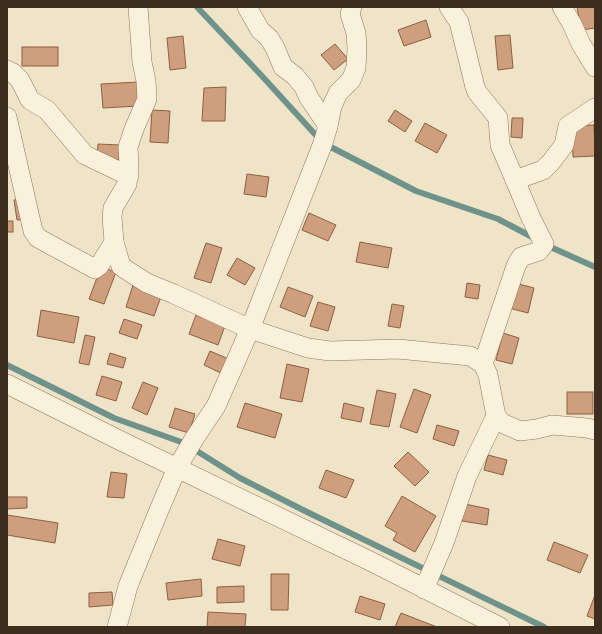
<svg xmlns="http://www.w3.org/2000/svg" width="602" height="634" viewBox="0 0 602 634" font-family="'Times New Roman',serif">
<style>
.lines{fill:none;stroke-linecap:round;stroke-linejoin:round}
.stream{stroke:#6f938a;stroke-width:6}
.building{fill:#cf9f7d;stroke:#8d5f41}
.street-casing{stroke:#8d765c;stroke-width:20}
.street{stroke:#faf1dc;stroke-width:19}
</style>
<rect width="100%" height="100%" fill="#f0e4c8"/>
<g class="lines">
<!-- stream -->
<g class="stream">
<path d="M 197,7 L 261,75 L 323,143 L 416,191 L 498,219 L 536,239"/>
<path d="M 546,245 L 595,267"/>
<path d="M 7,365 L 114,418 L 184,443 L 240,478 L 305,511 L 544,627"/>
</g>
</g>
<!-- building -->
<g class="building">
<path d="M 577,7 L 595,7 L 595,28 L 581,30 Z"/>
<path d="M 426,20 L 431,37 L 404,46 L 398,30 Z"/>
<path d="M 510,35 L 513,68 L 498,70 L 495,36 Z"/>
<path d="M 183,36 L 186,68 L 170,70 L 167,38 Z"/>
<path d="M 335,44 L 348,59 L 334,70 L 321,55 Z"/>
<rect x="22" y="47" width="36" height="19"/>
<path d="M 139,82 L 139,106 L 103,108 L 101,84 Z"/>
<path d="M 226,87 L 225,121 L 202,121 L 204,88 Z"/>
<path d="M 152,110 L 170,111 L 168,143 L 150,142 Z"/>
<path d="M 395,110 L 412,121 L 405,132 L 388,121 Z"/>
<path d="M 512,118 L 523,118 L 522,138 L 511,137 Z"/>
<path d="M 425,123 L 447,135 L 437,153 L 415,141 Z"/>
<path d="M 594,125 L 595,156 L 573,157 L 572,126 Z"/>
<path d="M 98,144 L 120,145 L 119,160 L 97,158 Z"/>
<path d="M 247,174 L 269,177 L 266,197 L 244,194 Z"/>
<path d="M 25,199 L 28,219 L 17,220 L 14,200 Z"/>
<path d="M 309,213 L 336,225 L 328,241 L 302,230 Z"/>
<rect x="7" y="221" width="6" height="11"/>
<path d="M 360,242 L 392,248 L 388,268 L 356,262 Z"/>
<path d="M 206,243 L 222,248 L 211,283 L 194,278 Z"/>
<path d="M 237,258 L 255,268 L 245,285 L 227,275 Z"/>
<path d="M 101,267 L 116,272 L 104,304 L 89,299 Z"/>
<path d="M 467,283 L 480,285 L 478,299 L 465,297 Z"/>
<path d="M 515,283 L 534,288 L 528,313 L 509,308 Z"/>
<path d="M 133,285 L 162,294 L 154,316 L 126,307 Z"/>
<path d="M 288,287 L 313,296 L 305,317 L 280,307 Z"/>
<path d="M 318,302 L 335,307 L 328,331 L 310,326 Z"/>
<path d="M 392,304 L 404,306 L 400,328 L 388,326 Z"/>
<path d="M 41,310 L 79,317 L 74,343 L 37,336 Z"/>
<path d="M 196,315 L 225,326 L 218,345 L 189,334 Z"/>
<path d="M 124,319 L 142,325 L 137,339 L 119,333 Z"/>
<path d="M 503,333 L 519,338 L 512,364 L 496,360 Z"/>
<path d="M 85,335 L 95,337 L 89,365 L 79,363 Z"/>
<path d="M 210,351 L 231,360 L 225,375 L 204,365 Z"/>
<path d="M 110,353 L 126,358 L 123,368 L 107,364 Z"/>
<path d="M 287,364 L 309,369 L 302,402 L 280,398 Z"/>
<path d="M 102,376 L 122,382 L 116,401 L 96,395 Z"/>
<path d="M 143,382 L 158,388 L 147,415 L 132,408 Z"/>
<path d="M 414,389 L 431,395 L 417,433 L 400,427 Z"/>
<path d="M 377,390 L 396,394 L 389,427 L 370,424 Z"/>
<rect x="567" y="392" width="26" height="22"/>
<path d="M 245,403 L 282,414 L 275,438 L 237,427 Z"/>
<path d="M 344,403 L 364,408 L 361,422 L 341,418 Z"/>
<path d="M 175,408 L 195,414 L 189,433 L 169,427 Z"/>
<path d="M 437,425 L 459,431 L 454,446 L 433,439 Z"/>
<path d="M 408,452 L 429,472 L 415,486 L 394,466 Z"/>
<path d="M 488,455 L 507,460 L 503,475 L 484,470 Z"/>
<path d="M 326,470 L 354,480 L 346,498 L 319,488 Z"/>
<path d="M 111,472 L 127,474 L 124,498 L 107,497 Z"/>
<path d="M 402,496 L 436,516 L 415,552 L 393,540 L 397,533 L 385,526 Z"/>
<path d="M 7,497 L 27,497 L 27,508 L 7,509 Z"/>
<path d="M 465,504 L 489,509 L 487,525 L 462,521 Z"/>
<path d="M 7,515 L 58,523 L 55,543 L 7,535 Z"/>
<path d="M 218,539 L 245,546 L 240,566 L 212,559 Z"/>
<path d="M 554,542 L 588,555 L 580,573 L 547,560 Z"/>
<path d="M 271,574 L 289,574 L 288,610 L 271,610 Z"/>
<path d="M 201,579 L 202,596 L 168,600 L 166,583 Z"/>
<path d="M 244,586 L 244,602 L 217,603 L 217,587 Z"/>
<path d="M 112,592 L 113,605 L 89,607 L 89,593 Z"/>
<path d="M 595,595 L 595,619 L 587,616 Z"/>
<path d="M 360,596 L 385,604 L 380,620 L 355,612 Z"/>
<path d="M 208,612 L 246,614 L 245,627 L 207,627 Z"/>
<path d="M 401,613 L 437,627 L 395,627 Z"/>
</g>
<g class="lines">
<defs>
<g id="street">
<path d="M 138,7 L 142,62 L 146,81 L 147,99 L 134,129 L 128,147 L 129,165 L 127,184 L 113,208 L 112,217 L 114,242 L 121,266 L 125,269 L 147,283 L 174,294 L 250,329 L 308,348 L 330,351 L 398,349 L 470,356 L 483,364 L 488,375 L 496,416 L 502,423 L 520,431 L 537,429 L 552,425 L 587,428 L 595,430"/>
<path d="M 247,7 L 260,30 L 269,38 L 275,48 L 283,67 L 295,76 L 304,87 L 309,98 L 328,126"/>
<path d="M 449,7 L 459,22 L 475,87 L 477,92 L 498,118 L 500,145 L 515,180"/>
<path d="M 562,7 L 572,24 L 581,44 L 595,67"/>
<path d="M 7,70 L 13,73 L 20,80 L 30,100 L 47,110 L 85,155 L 129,176"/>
<path d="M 7,117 L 33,231 L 38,238 L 95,269 L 99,266 L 114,242"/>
<path d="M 483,364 L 516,266 L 521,257 L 539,251 L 544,244 L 531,218 L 515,180 L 543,170 L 551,162 L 564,145 L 568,126 L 595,108"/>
<path d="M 7,384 L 121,441 L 370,561 L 500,627"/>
<path d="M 424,589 L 444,543 L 467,476 L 496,416"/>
<path d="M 117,627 L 128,586 L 157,515 L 177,468 L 194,439 L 216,406 L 250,329 L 323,143 L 328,126 L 332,106 L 338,93 L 351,80 L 356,68 L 357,48 L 356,33 L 350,14 L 352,7"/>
</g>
</defs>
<!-- street casing -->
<use href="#street" class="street-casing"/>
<!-- street -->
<use href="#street" class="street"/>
</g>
<!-- border -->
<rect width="602" height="634" fill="none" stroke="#3d2e20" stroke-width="16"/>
</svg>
